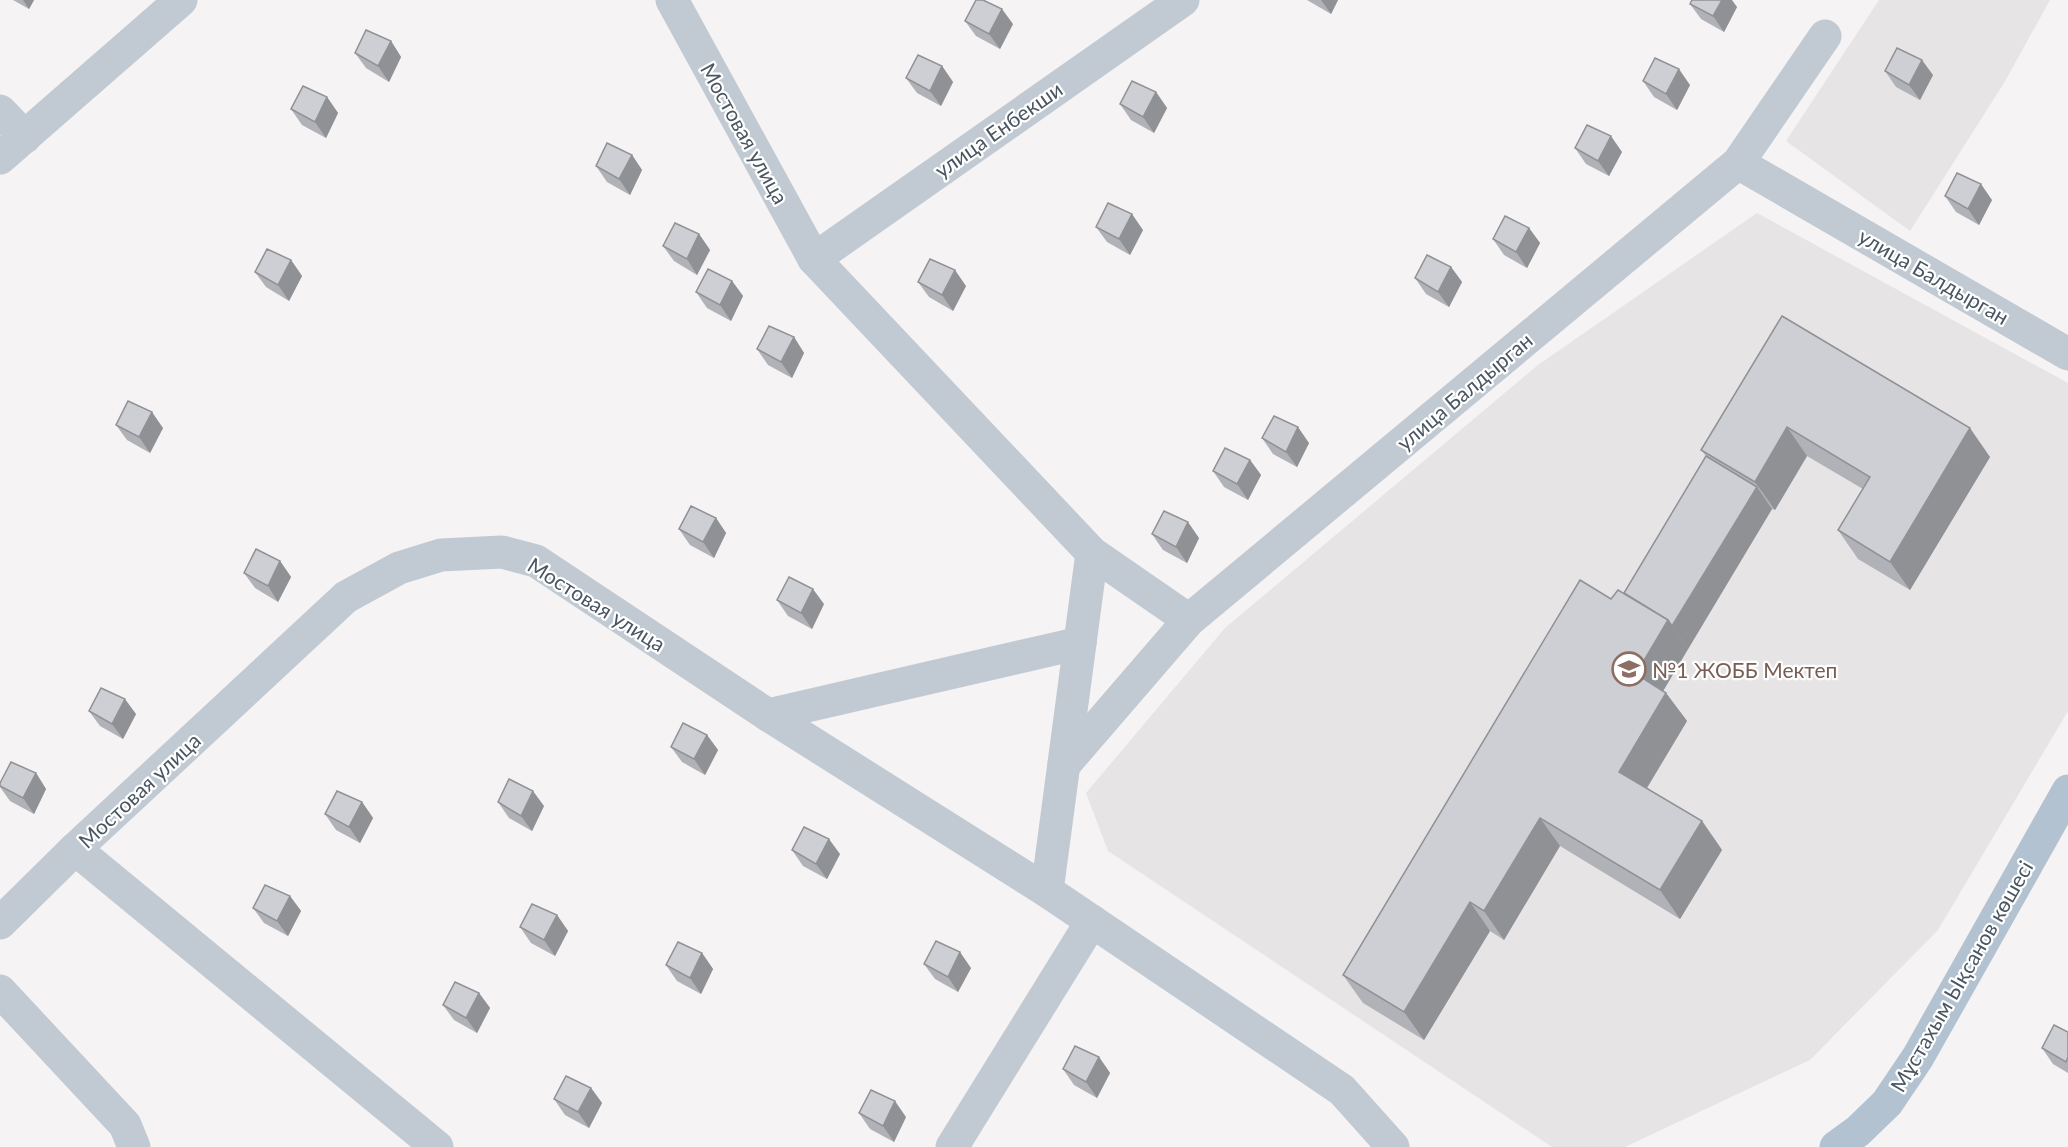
<svg xmlns="http://www.w3.org/2000/svg" width="2068" height="1147" viewBox="0 0 2068 1147" font-family="Lato,sans-serif">
<style>
.education{fill:#e6e4e5}
.lines{fill:none;stroke-linecap:round;stroke-linejoin:round}
.minor{stroke:#c1cad2;stroke-width:33}
.major{stroke:#b3c2d1;stroke-width:33}
.wall{fill:#b0b2b7}
.shaded-wall{fill:#909195}
.building{fill:#cdcfd5;stroke:#909195;stroke-width:1.5}
.labels{text-anchor:middle;dominant-baseline:central;stroke-width:4.5;stroke-linejoin:round;paint-order:stroke}
.street-label{font-size:21px;fill:#4a5661;stroke:#fff}
.education-label{font-size:21px;fill:#785e54;stroke:#fff;text-anchor:start}
</style>
<rect width="100%" height="100%" fill="#f5f3f3"/>
<!-- education -->
<g class="education">
<path d="M 1879,0 L 2050,0 L 2004,83 L 1910,231 L 1786,141 Z"/>
<path d="M 1757,213 L 2068,383 L 2068,711 L 1938,930 L 1810,1060 L 1625,1147 L 1552,1147 L 1108,851 L 1086,793 L 1225,628 L 1538,365 Z"/>
</g>
<g class="lines">
<!-- minor -->
<g class="minor">
<path d="M 672,0 L 814,259 L 1092,553 L 1189,620 L 1064,765"/>
<path d="M 0,111 L 25,137"/>
<path d="M 0,158 L 181,0"/>
<path d="M 1738,163 L 2068,354"/>
<path d="M 814,259 L 1183,0"/>
<path d="M 1092,553 L 1047,891 L 1342,1090 L 1393,1147"/>
<path d="M 1189,620 L 1738,163 L 1825,36"/>
<path d="M 768,715 L 1080,643"/>
<path d="M 75,849 L 437,1147"/>
<path d="M 0,923 L 75,849 L 346,597 L 399,568 L 441,555 L 502,552 L 536,561 L 768,715 L 1047,891"/>
<path d="M 0,991 L 125,1125 L 134,1147"/>
<path d="M 952,1147 L 1092,921"/>
</g>
<!-- major -->
<path class="major" d="M 1836,1147 L 1858,1131 L 1887,1103 L 1918,1057 L 2068,791"/>
</g>
<!-- wall -->
<g class="wall">
<path d="M 13,0 L 34,0 L 29,9 Z"/>
<path d="M 1307,0 L 1338,0 L 1331,14 Z"/>
<path d="M 1690,4 L 1737,7 L 1724,32 L 1701,19 Z"/>
<path d="M 965,21 L 1013,24 L 1000,49 L 976,36 Z"/>
<path d="M 391,41 L 401,57 L 389,82 L 366,68 L 355,53 Z"/>
<path d="M 942,66 L 953,82 L 941,106 L 917,93 L 906,78 Z"/>
<path d="M 1885,71 L 1933,75 L 1920,100 L 1896,87 Z"/>
<path d="M 1643,81 L 1690,85 L 1677,110 L 1654,97 Z"/>
<path d="M 1156,92 L 1167,108 L 1154,133 L 1131,120 L 1120,104 Z"/>
<path d="M 327,97 L 338,113 L 326,138 L 302,125 L 291,109 Z"/>
<path d="M 1575,148 L 1622,152 L 1609,176 L 1586,164 Z"/>
<path d="M 632,155 L 642,170 L 630,195 L 607,182 L 596,166 Z"/>
<path d="M 1945,196 L 1992,200 L 1979,225 L 1956,212 Z"/>
<path d="M 1096,227 L 1143,230 L 1130,255 L 1107,242 Z"/>
<path d="M 1529,228 L 1540,243 L 1527,268 L 1504,255 L 1493,239 Z"/>
<path d="M 699,234 L 710,250 L 697,275 L 674,261 L 663,246 Z"/>
<path d="M 291,260 L 302,276 L 289,301 L 266,287 L 255,272 Z"/>
<path d="M 1451,267 L 1462,282 L 1449,307 L 1426,294 L 1415,278 Z"/>
<path d="M 732,281 L 743,296 L 731,321 L 707,308 L 696,292 Z"/>
<path d="M 918,282 L 966,286 L 953,311 L 929,297 Z"/>
<path d="M 1782,316 L 1990,457 L 1910,590 L 1858,559 L 1838,530 L 1863,489 L 1807,456 L 1775,510 L 1772,509 L 1663,691 L 1666,693 L 1687,721 L 1647,788 L 1702,821 L 1722,850 L 1680,919 L 1560,846 L 1504,940 L 1490,931 L 1424,1040 L 1363,1003 L 1343,975 L 1611,599 L 1624,593 L 1706,456 L 1701,450 Z"/>
<path d="M 794,337 L 804,353 L 792,378 L 768,365 L 757,349 Z"/>
<path d="M 116,425 L 163,428 L 150,453 L 127,440 Z"/>
<path d="M 1262,438 L 1309,443 L 1297,467 L 1273,454 Z"/>
<path d="M 1250,460 L 1261,475 L 1248,500 L 1224,487 L 1213,471 Z"/>
<path d="M 716,518 L 726,533 L 714,558 L 690,545 L 679,529 Z"/>
<path d="M 1152,534 L 1199,538 L 1187,563 L 1163,550 Z"/>
<path d="M 280,561 L 291,577 L 278,602 L 255,588 L 244,573 Z"/>
<path d="M 777,600 L 824,604 L 812,629 L 788,616 Z"/>
<path d="M 89,711 L 136,714 L 123,739 L 100,726 Z"/>
<path d="M 707,735 L 718,750 L 705,775 L 682,762 L 671,747 Z"/>
<path d="M 36,773 L 46,789 L 34,814 L 10,801 L 0,787 L 0,783 Z"/>
<path d="M 362,802 L 373,818 L 360,843 L 336,830 L 325,814 Z"/>
<path d="M 498,802 L 544,806 L 532,831 L 509,818 Z"/>
<path d="M 792,850 L 840,854 L 827,879 L 803,866 Z"/>
<path d="M 290,896 L 301,911 L 288,936 L 264,923 L 253,908 Z"/>
<path d="M 557,915 L 568,931 L 555,956 L 531,943 L 520,927 Z"/>
<path d="M 702,953 L 713,969 L 701,994 L 677,981 L 666,965 Z"/>
<path d="M 924,964 L 971,968 L 958,992 L 935,979 Z"/>
<path d="M 479,993 L 490,1008 L 477,1033 L 454,1020 L 443,1005 Z"/>
<path d="M 2068,1032 L 2068,1073 L 2053,1064 L 2042,1048 Z"/>
<path d="M 1099,1057 L 1110,1073 L 1097,1098 L 1074,1085 L 1063,1069 Z"/>
<path d="M 591,1088 L 602,1103 L 589,1128 L 565,1115 L 554,1099 Z"/>
<path d="M 859,1113 L 906,1117 L 894,1142 L 870,1129 Z"/>
</g>
<!-- shaded-wall -->
<g class="shaded-wall">
<path d="M 23,0 L 34,0 L 29,9 Z"/>
<path d="M 1321,0 L 1338,0 L 1331,14 Z"/>
<path d="M 1722,0 L 1732,0 L 1737,7 L 1724,32 L 1713,16 Z"/>
<path d="M 1002,9 L 1013,24 L 1000,49 L 989,34 Z"/>
<path d="M 391,41 L 401,57 L 389,82 L 378,66 Z"/>
<path d="M 1922,60 L 1933,75 L 1920,100 L 1909,85 Z"/>
<path d="M 942,66 L 953,82 L 941,106 L 930,91 Z"/>
<path d="M 1679,69 L 1690,85 L 1677,110 L 1666,94 Z"/>
<path d="M 1156,92 L 1167,108 L 1154,133 L 1143,117 Z"/>
<path d="M 327,97 L 338,113 L 326,138 L 315,122 Z"/>
<path d="M 1611,136 L 1622,152 L 1609,176 L 1598,161 Z"/>
<path d="M 632,155 L 642,170 L 630,195 L 619,179 Z"/>
<path d="M 1981,184 L 1992,200 L 1979,225 L 1968,209 Z"/>
<path d="M 1132,214 L 1143,230 L 1130,255 L 1119,239 Z"/>
<path d="M 1529,228 L 1540,243 L 1527,268 L 1516,252 Z"/>
<path d="M 699,234 L 710,250 L 697,275 L 687,259 Z"/>
<path d="M 291,260 L 302,276 L 289,301 L 278,285 Z"/>
<path d="M 1451,267 L 1462,282 L 1449,307 L 1438,292 Z"/>
<path d="M 955,270 L 966,286 L 953,311 L 942,295 Z"/>
<path d="M 732,281 L 743,296 L 731,321 L 720,305 Z"/>
<path d="M 794,337 L 804,353 L 792,378 L 781,362 Z"/>
<path d="M 152,412 L 163,428 L 150,453 L 139,437 Z"/>
<path d="M 1298,427 L 1309,443 L 1297,467 L 1286,452 Z"/>
<path d="M 1787,427 L 1807,456 L 1775,510 L 1755,482 Z"/>
<path d="M 1970,428 L 1990,457 L 1910,590 L 1890,562 Z"/>
<path d="M 1250,460 L 1261,475 L 1248,500 L 1237,484 Z"/>
<path d="M 1757,487 L 1772,509 L 1688,649 L 1672,626 Z"/>
<path d="M 716,518 L 726,533 L 714,558 L 703,542 Z"/>
<path d="M 1188,522 L 1199,538 L 1187,563 L 1176,547 Z"/>
<path d="M 280,561 L 291,577 L 278,602 L 268,586 Z"/>
<path d="M 813,589 L 824,604 L 812,629 L 801,613 Z"/>
<path d="M 1668,620 L 1688,649 L 1656,703 L 1636,674 Z"/>
<path d="M 1666,693 L 1687,721 L 1639,801 L 1619,772 Z"/>
<path d="M 125,699 L 136,714 L 123,739 L 112,724 Z"/>
<path d="M 707,735 L 718,750 L 705,775 L 694,759 Z"/>
<path d="M 36,773 L 46,789 L 34,814 L 23,798 Z"/>
<path d="M 533,791 L 544,806 L 532,831 L 521,816 Z"/>
<path d="M 362,802 L 373,818 L 360,843 L 349,827 Z"/>
<path d="M 1540,818 L 1560,846 L 1504,940 L 1484,911 Z"/>
<path d="M 1702,821 L 1722,850 L 1680,919 L 1660,890 Z"/>
<path d="M 829,839 L 840,854 L 827,879 L 816,864 Z"/>
<path d="M 290,896 L 301,911 L 288,936 L 277,921 Z"/>
<path d="M 1470,902 L 1490,931 L 1424,1040 L 1404,1012 Z"/>
<path d="M 557,915 L 568,931 L 555,956 L 544,940 Z"/>
<path d="M 960,952 L 971,968 L 958,992 L 948,977 Z"/>
<path d="M 702,953 L 713,969 L 701,994 L 690,978 Z"/>
<path d="M 479,993 L 490,1008 L 477,1033 L 466,1018 Z"/>
<path d="M 1099,1057 L 1110,1073 L 1097,1098 L 1086,1082 Z"/>
<path d="M 591,1088 L 602,1103 L 589,1128 L 578,1112 Z"/>
<path d="M 895,1101 L 906,1117 L 894,1142 L 883,1126 Z"/>
</g>
<!-- building -->
<g class="building">
<path d="M 976,0 L 983,0 L 1002,9 L 989,34 L 965,21 Z"/>
<path d="M 1692,0 L 1722,0 L 1713,16 L 1690,4 Z"/>
<path d="M 366,30 L 391,41 L 378,66 L 355,53 Z"/>
<path d="M 1897,48 L 1922,60 L 1909,85 L 1885,71 Z"/>
<path d="M 918,55 L 942,66 L 930,91 L 906,78 Z"/>
<path d="M 1655,58 L 1679,69 L 1666,94 L 1643,81 Z"/>
<path d="M 1132,81 L 1156,92 L 1143,117 L 1120,104 Z"/>
<path d="M 303,86 L 327,97 L 315,122 L 291,109 Z"/>
<path d="M 1587,125 L 1611,136 L 1598,161 L 1575,148 Z"/>
<path d="M 607,143 L 632,155 L 619,179 L 596,166 Z"/>
<path d="M 1957,173 L 1981,184 L 1968,209 L 1945,196 Z"/>
<path d="M 1108,203 L 1132,214 L 1119,239 L 1096,227 Z"/>
<path d="M 1505,216 L 1529,228 L 1516,252 L 1493,239 Z"/>
<path d="M 675,223 L 699,234 L 687,259 L 663,246 Z"/>
<path d="M 267,249 L 291,260 L 278,285 L 255,272 Z"/>
<path d="M 1427,255 L 1451,267 L 1438,292 L 1415,278 Z"/>
<path d="M 930,259 L 955,270 L 942,295 L 918,282 Z"/>
<path d="M 708,269 L 732,281 L 720,305 L 696,292 Z"/>
<path d="M 1782,316 L 1970,428 L 1890,562 L 1838,530 L 1870,477 L 1787,427 L 1755,482 L 1701,450 Z"/>
<path d="M 769,326 L 794,337 L 781,362 L 757,349 Z"/>
<path d="M 128,401 L 152,412 L 139,437 L 116,425 Z"/>
<path d="M 1274,416 L 1298,427 L 1286,452 L 1262,438 Z"/>
<path d="M 1225,448 L 1250,460 L 1237,484 L 1213,471 Z"/>
<path d="M 1706,456 L 1757,487 L 1672,626 L 1668,620 L 1624,593 Z"/>
<path d="M 691,506 L 716,518 L 703,542 L 679,529 Z"/>
<path d="M 1164,511 L 1188,522 L 1176,547 L 1152,534 Z"/>
<path d="M 256,549 L 280,561 L 268,586 L 244,573 Z"/>
<path d="M 789,577 L 813,589 L 801,613 L 777,600 Z"/>
<path d="M 1580,580 L 1611,599 L 1618,590 L 1668,620 L 1636,674 L 1666,693 L 1619,772 L 1702,821 L 1660,890 L 1540,818 L 1484,911 L 1470,902 L 1404,1012 L 1343,975 Z"/>
<path d="M 101,688 L 125,699 L 112,724 L 89,711 Z"/>
<path d="M 683,723 L 707,735 L 694,759 L 671,747 Z"/>
<path d="M 11,762 L 36,773 L 23,798 L 0,786 L 0,783 Z"/>
<path d="M 509,779 L 533,791 L 521,816 L 498,802 Z"/>
<path d="M 337,791 L 362,802 L 349,827 L 325,814 Z"/>
<path d="M 804,827 L 829,839 L 816,864 L 792,850 Z"/>
<path d="M 265,885 L 290,896 L 277,921 L 253,908 Z"/>
<path d="M 532,904 L 557,915 L 544,940 L 520,927 Z"/>
<path d="M 936,941 L 960,952 L 948,977 L 924,964 Z"/>
<path d="M 678,942 L 702,953 L 690,978 L 666,965 Z"/>
<path d="M 455,982 L 479,993 L 466,1018 L 443,1005 Z"/>
<path d="M 2054,1025 L 2068,1032 L 2068,1057 L 2066,1062 L 2042,1048 Z"/>
<path d="M 1075,1046 L 1099,1057 L 1086,1082 L 1063,1069 Z"/>
<path d="M 566,1076 L 591,1088 L 578,1112 L 554,1099 Z"/>
<path d="M 871,1090 L 895,1101 L 883,1126 L 859,1113 Z"/>
</g>
<!-- icons -->
<defs>
<symbol id="school-ring" viewBox="-11 -11 22 22"><circle r="9.5" fill="#fff" stroke="#8d6e63" stroke-width="1.5"/><path d="M0-5L7-2L0 1L-7-2ZM-4 1L0 2.5L4 1V4Q0 6-4 4Z" fill="#8d6e63"/></symbol>
</defs>
<g fill-rule="evenodd">
<use href="#school-ring" x="1610" y="650" width="38" height="38"/>
</g>
<g class="labels">
<!-- street labels -->
<g class="street-label">
<text transform="translate(998 129) rotate(-35)">улица Енбекши</text>
<text transform="translate(745 133) rotate(61)">Мостовая улица</text>
<text transform="translate(1934 276) rotate(30)">улица Балдырган</text>
<text transform="translate(1464 391) rotate(-40)">улица Балдырган</text>
<text transform="translate(597 604) rotate(32)">Мостовая улица</text>
<text transform="translate(139 790) rotate(-43)">Мостовая улица</text>
<text transform="translate(1961 976) rotate(-60)">Мұстахым Ықсанов көшесі</text>
</g>
<!-- education labels -->
<g class="education-label">
<text x="1652" y="669">№1 ЖОББ Мектеп</text>
</g>
</g>
</svg>
